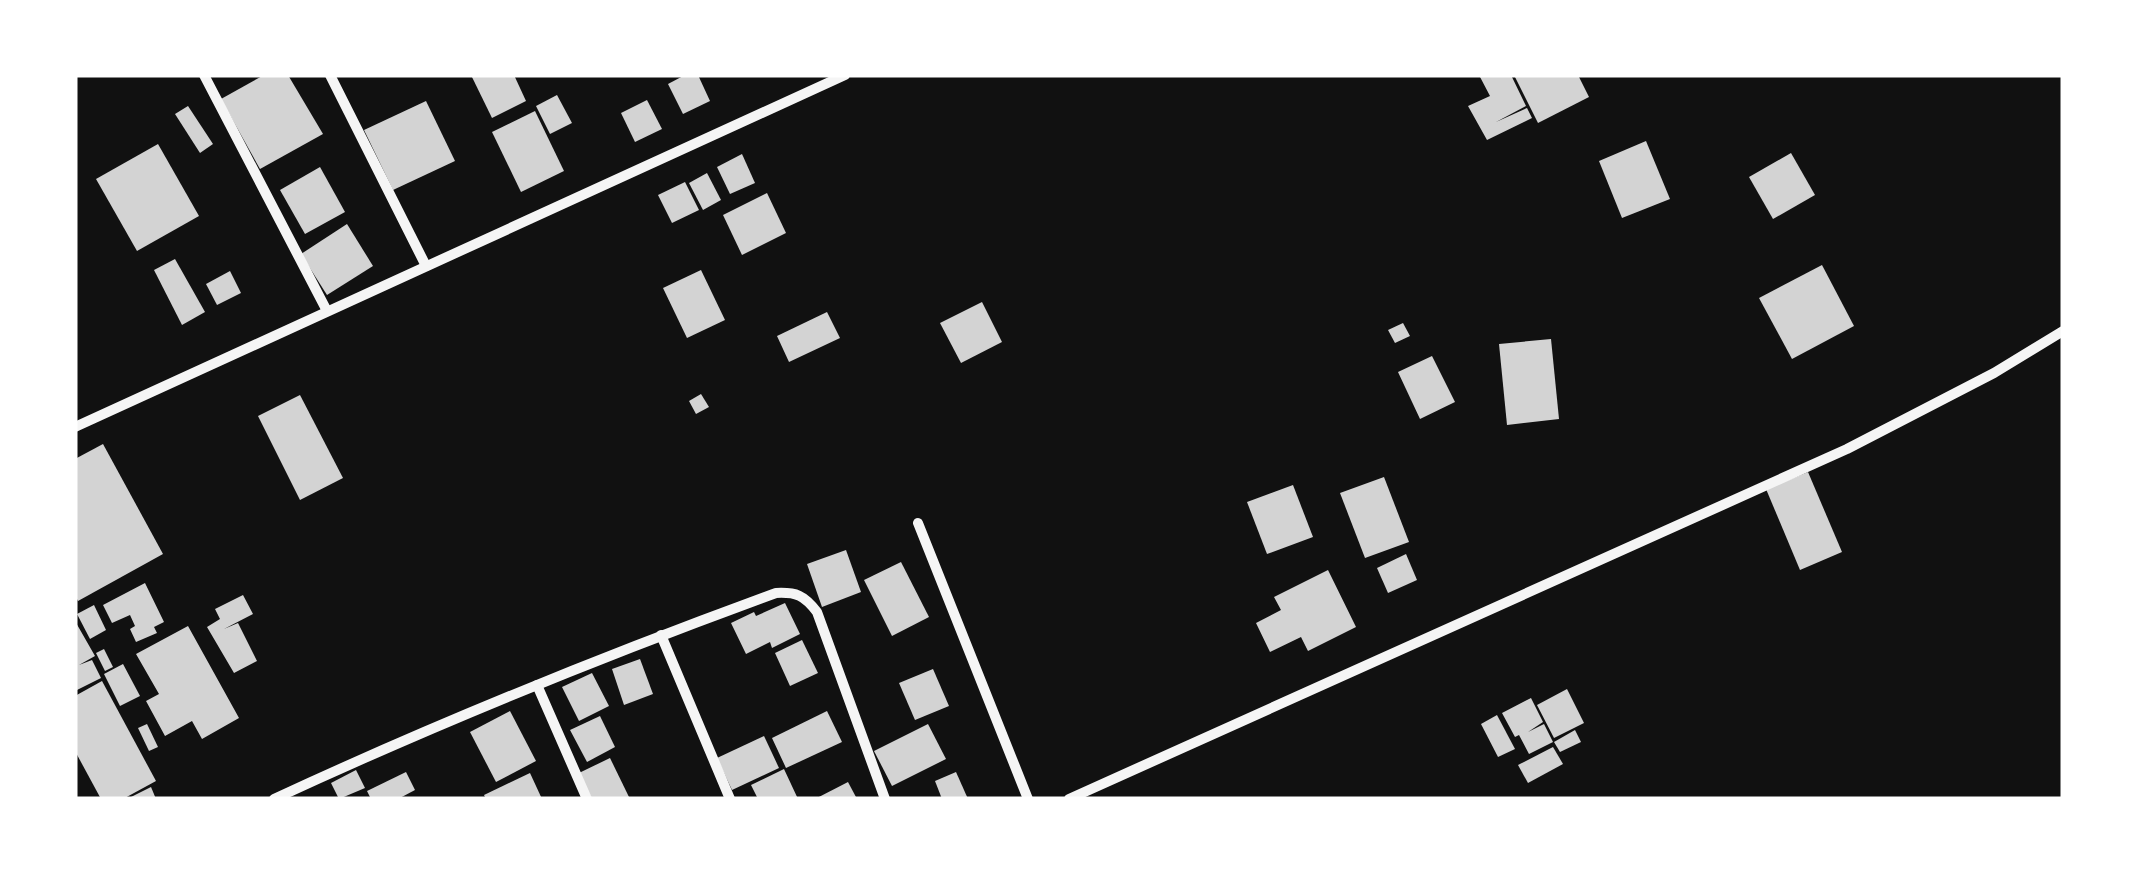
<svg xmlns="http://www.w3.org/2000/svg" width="2138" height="874" viewBox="0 0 2138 874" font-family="'Playfair Display',serif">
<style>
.building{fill:#d3d3d3}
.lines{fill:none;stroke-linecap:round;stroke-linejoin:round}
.minor{stroke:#f5f5f5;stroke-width:10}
</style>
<rect width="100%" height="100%" fill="#111"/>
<!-- building -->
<g class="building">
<path d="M 264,75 L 288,75 L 323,134 L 260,169 L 221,99 Z"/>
<path d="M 471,75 L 514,75 L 526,101 L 492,118 Z"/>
<path d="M 685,75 L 698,75 L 710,101 L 683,114 L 668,84 Z"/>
<path d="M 1479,75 L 1511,75 L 1526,106 L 1496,122 L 1527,108 L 1532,118 L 1487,140 L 1468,106 L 1490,96 Z"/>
<path d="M 1514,75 L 1578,75 L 1589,97 L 1538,123 Z"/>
<path d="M 557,95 L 572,123 L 550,134 L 536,106 Z"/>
<path d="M 647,100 L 662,129 L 635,142 L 621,113 Z"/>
<path d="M 426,101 L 455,161 L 393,190 L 364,130 Z"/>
<path d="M 188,106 L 213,144 L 200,153 L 175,114 Z"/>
<path d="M 535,111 L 564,171 L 521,192 L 492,132 Z"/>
<path d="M 1646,141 L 1670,199 L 1622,218 L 1599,161 Z"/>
<path d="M 158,144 L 199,216 L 137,251 L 96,179 Z"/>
<path d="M 1791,153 L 1815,195 L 1773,219 L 1749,177 Z"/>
<path d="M 742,154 L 755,183 L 730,194 L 717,167 Z"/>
<path d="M 320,167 L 345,212 L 305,234 L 280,190 Z"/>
<path d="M 707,173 L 721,200 L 703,210 L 689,183 Z"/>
<path d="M 685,182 L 699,210 L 672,223 L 658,195 Z"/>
<path d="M 767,193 L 786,233 L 742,255 L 723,215 Z"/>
<path d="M 347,224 L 373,266 L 327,295 L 301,254 Z"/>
<path d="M 175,259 L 205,312 L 182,325 L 154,270 Z"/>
<path d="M 1822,265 L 1854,326 L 1792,359 L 1759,298 Z"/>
<path d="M 701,270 L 725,320 L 687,338 L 663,288 Z"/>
<path d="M 230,271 L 241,293 L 217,305 L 206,284 Z"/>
<path d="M 982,302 L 1002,342 L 961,363 L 940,323 Z"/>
<path d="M 827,312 L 840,338 L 789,362 L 777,336 Z"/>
<path d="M 1403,323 L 1410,336 L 1395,343 L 1388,330 Z"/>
<path d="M 1551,339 L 1559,419 L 1507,425 L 1499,344 Z"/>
<path d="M 1432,356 L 1455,402 L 1420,419 L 1398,372 Z"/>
<path d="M 701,394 L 709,407 L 696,414 L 689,401 Z"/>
<path d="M 300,395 L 343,478 L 300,500 L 258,416 Z"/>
<path d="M 103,444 L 163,554 L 78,601 L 75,595 L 75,459 Z"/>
<path d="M 1808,472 L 1842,552 L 1800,570 L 1766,489 Z"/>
<path d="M 1384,477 L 1409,542 L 1365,558 L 1340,493 Z"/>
<path d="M 1293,485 L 1313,537 L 1267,554 L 1247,502 Z"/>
<path d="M 846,550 L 861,592 L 822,607 L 807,564 Z"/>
<path d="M 1406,554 L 1417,580 L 1388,593 L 1377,568 Z"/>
<path d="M 901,562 L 929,617 L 892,636 L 864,580 Z"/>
<path d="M 1328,570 L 1356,627 L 1308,651 L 1301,637 L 1270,652 L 1256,623 L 1281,610 L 1274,597 Z"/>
<path d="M 145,583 L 164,622 L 154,627 L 157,633 L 136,642 L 130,629 L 135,626 L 130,615 L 112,623 L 103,605 Z"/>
<path d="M 243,595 L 253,614 L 224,629 L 238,623 L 257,661 L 234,673 L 207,627 L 220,619 L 215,609 Z"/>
<path d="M 785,603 L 800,634 L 772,648 L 770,642 L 746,654 L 731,623 L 754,612 L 756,616 Z"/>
<path d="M 94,605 L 106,630 L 90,639 L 77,614 Z"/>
<path d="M 75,621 L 95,656 L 79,665 L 92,660 L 101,678 L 75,691 Z"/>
<path d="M 188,626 L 239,718 L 202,739 L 192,721 L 165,736 L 146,701 L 159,694 L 136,654 Z"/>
<path d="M 802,640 L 818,673 L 790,686 L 775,653 Z"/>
<path d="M 104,649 L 113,667 L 105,671 L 96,653 Z"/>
<path d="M 640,659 L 653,694 L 624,705 L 612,669 Z"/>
<path d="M 123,664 L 140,696 L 120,706 L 104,674 Z"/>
<path d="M 933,669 L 949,706 L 915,720 L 899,683 Z"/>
<path d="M 592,673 L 609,706 L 579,721 L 562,687 Z"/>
<path d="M 102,681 L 156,781 L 123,799 L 101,799 L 75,751 L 75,696 Z"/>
<path d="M 1567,689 L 1584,723 L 1554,738 L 1537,705 Z"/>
<path d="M 1531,698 L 1543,722 L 1528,732 L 1544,724 L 1553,742 L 1529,754 L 1519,735 L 1515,737 L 1502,713 Z"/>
<path d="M 510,711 L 536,761 L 496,782 L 470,732 Z"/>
<path d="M 827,711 L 842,742 L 786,768 L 772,738 Z"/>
<path d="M 1497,715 L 1515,749 L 1498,757 L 1481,724 Z"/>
<path d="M 600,716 L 615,747 L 587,762 L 570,730 Z"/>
<path d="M 147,724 L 158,747 L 149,751 L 138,728 Z"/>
<path d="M 928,724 L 946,759 L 892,786 L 874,751 Z"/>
<path d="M 1575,730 L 1581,742 L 1560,752 L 1554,742 Z"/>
<path d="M 764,736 L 779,768 L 732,790 L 717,758 Z"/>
<path d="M 1553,747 L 1563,764 L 1528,783 L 1518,765 Z"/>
<path d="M 610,758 L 629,797 L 592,799 L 579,773 Z"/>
<path d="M 784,769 L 798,799 L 758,799 L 751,785 Z"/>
<path d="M 356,770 L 365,788 L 339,799 L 331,783 Z"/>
<path d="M 406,772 L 415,790 L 398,799 L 371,799 L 367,791 Z"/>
<path d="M 956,772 L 968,799 L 942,799 L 935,781 Z"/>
<path d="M 530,773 L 542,799 L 486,799 L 484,795 Z"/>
<path d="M 848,782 L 857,799 L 815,799 Z"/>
<path d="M 151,787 L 156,799 L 127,799 Z"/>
</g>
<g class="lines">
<!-- minor -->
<g class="minor">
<path d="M 204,75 L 327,311"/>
<path d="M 330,75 L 426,266"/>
<path d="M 75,427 L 845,75"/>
<path d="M 918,523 L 1028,799"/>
<path d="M 661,635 L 730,799"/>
<path d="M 537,685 L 587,799"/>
<path d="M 274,799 C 438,723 606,655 776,593 C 796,592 804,595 817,612 L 885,799"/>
<path d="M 1069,799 L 1847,449 L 1994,373 L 2063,331"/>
</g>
</g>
<!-- border -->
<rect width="2138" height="874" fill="none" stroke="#ffffff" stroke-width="155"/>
</svg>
